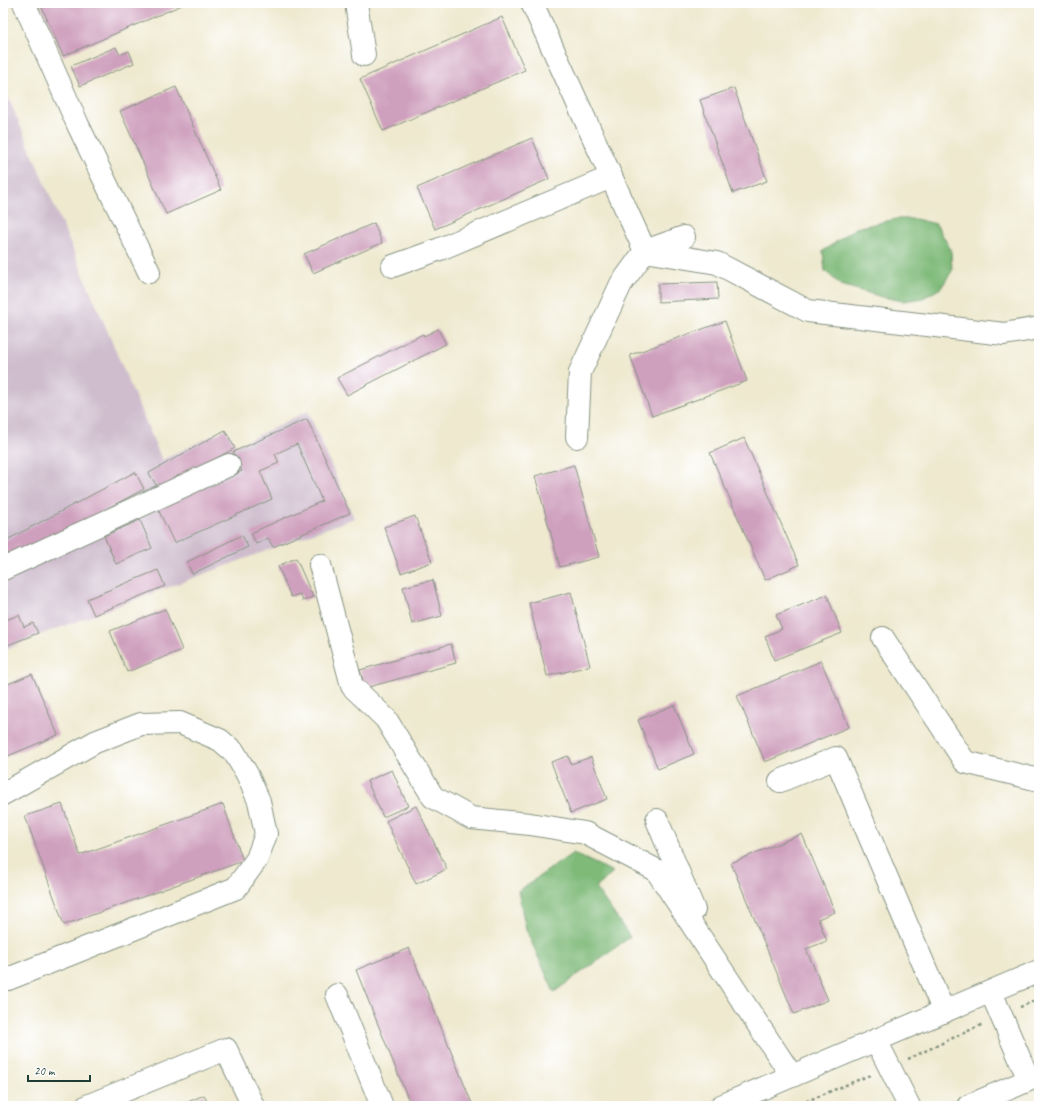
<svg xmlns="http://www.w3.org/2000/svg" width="1042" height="1109" viewBox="0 0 1042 1109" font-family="Caveat,sans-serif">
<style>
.industrial{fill:#cfbdce}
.forest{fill:#7fba79;stroke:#4f7c56}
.building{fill:#cfa0be}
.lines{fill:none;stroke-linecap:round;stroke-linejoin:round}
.minor-casing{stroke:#869382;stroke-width:24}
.path{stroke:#869382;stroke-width:2.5;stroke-dasharray:3 3;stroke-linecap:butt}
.minor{stroke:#fff;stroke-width:22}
</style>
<rect width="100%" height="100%" fill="#fff"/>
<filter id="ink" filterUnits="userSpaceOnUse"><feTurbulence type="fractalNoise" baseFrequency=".025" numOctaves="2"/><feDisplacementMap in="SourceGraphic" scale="8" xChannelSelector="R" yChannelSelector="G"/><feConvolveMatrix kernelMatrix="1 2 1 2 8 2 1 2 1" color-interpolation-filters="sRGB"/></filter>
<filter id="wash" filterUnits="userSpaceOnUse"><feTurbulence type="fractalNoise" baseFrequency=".012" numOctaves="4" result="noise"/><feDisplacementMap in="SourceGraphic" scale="16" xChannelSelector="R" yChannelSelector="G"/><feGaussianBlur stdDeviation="0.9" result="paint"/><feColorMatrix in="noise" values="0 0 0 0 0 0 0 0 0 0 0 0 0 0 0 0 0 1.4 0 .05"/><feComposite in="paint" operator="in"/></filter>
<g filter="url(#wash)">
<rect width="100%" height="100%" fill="#eee9cf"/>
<!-- industrial -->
<path class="industrial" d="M 3,85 L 162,460 L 226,429 L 236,446 L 308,411 L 354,518 L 40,635 L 3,651 Z"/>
<!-- forest -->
<g class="forest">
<path d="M 896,219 L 916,219 L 936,224 L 951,250 L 952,271 L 941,288 L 923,298 L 903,301 L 882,297 L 841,285 L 825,271 L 823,251 L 856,228 Z"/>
<path d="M 573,853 L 613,872 L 596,888 L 630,937 L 554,992 L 526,930 L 518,891 Z"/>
</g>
<g id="blocks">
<!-- building -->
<g class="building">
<path d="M 40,3 L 181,3 L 182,5 L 63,56 Z"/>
<path d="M 502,17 L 525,70 L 383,131 L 360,79 Z"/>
<path d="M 116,47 L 120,55 L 129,51 L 134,63 L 80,86 L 71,66 Z"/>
<path d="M 176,87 L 221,190 L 166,214 L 120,111 Z"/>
<path d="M 734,88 L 767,181 L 733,193 L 700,100 Z"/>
<path d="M 532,138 L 549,179 L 435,229 L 417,188 Z"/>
<path d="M 374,223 L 382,243 L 313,273 L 304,254 Z"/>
<path d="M 717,282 L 718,299 L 658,302 L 658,284 Z"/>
<path d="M 725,321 L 747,381 L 652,416 L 630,355 Z"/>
<path d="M 438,329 L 446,344 L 347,395 L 337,378 L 423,334 L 424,336 Z"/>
<path d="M 307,419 L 350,513 L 273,547 L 268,538 L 256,544 L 251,533 L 322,501 L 297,444 L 275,454 L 279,463 L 260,471 L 272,499 L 174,543 L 158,509 L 242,471 L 233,452 Z"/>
<path d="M 225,430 L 235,448 L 159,490 L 149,473 Z"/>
<path d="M 744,438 L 799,565 L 765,580 L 710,453 Z"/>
<path d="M 574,465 L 599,557 L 560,567 L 535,476 Z"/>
<path d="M 135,472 L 144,489 L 3,564 L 3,542 Z"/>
<path d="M 415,516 L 432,562 L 401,573 L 384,527 Z"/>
<path d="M 140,520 L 152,548 L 116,564 L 104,536 Z"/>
<path d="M 242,535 L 248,547 L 192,574 L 187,562 Z"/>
<path d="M 296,558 L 313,597 L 303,601 L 300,594 L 291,597 L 278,566 Z"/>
<path d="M 158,570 L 165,586 L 94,615 L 87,599 Z"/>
<path d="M 433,580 L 442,616 L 412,624 L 403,587 Z"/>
<path d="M 571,592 L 590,666 L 547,676 L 529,603 Z"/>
<path d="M 827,595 L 842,633 L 774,660 L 765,636 L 782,629 L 776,615 Z"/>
<path d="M 165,609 L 182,650 L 127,672 L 110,631 Z"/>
<path d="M 19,615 L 24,627 L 33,623 L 38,633 L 3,647 L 3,621 Z"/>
<path d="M 451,644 L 456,663 L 365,688 L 360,670 Z"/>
<path d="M 821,661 L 849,727 L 765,762 L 737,696 Z"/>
<path d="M 32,674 L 58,735 L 3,758 L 3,686 Z"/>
<path d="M 674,705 L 694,754 L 658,769 L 638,720 Z"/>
<path d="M 568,756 L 571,764 L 591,757 L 607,799 L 571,813 L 551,762 Z"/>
<path d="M 392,770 L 408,806 L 383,817 L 367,781 Z"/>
<path d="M 62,804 L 80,855 L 223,804 L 243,861 L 64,925 L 25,816 Z"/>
<path d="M 416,806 L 447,869 L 416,884 L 386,821 Z"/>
<path d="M 802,834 L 835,912 L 818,919 L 827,941 L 806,949 L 828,1000 L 794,1014 L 731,863 Z"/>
<path d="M 409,948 L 473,1106 L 411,1106 L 356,970 Z"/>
<path d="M 204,1095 L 209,1106 L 179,1106 Z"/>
</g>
</g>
</g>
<g filter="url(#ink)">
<use href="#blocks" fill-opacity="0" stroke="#869382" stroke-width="1"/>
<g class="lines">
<defs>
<g id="minor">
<path d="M 24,3 L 78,125 L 149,272"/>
<path d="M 356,3 L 364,55"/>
<path d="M 532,3 L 645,251"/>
<path d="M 645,251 L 717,263 L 808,311 L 1004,334 L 1039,328"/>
<path d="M 393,266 L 440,249 L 611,177"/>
<path d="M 577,437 L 580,372 L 621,284 L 645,251 L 684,237"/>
<path d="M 320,565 L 352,686 L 386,719 L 433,797 L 471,818 L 530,824 L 585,833 L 656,870 L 792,1076"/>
<path d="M 3,569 L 229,465"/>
<path d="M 883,638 L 965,762 L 1039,780"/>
<path d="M 780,781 L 836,758 L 944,1012"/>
<path d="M 3,794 L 95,742 L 141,724 L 180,723 L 220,740 L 234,752 L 247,774 L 259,801 L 266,834 L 257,859 L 236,888 L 8,979"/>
<path d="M 657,820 L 694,910"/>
<path d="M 337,995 L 382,1106"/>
<path d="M 876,1040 L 909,1106"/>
<path d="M 87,1106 L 226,1049 L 253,1106"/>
<path d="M 721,1106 L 1039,971"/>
<path d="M 968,1106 L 1029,1080 L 991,992"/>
</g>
</defs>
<!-- minor casing -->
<use href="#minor" class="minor-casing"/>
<!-- path -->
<g class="path">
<path d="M 1020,1007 L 1039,999"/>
<path d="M 908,1059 L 983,1024"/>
<path d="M 795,1106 L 870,1075"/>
</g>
<!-- minor -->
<use href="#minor" class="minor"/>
</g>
</g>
<!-- margin -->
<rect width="1042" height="1109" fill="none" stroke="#fff" stroke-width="16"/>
<!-- scale -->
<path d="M28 1075v6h62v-6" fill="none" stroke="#1f3d34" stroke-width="2"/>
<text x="34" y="1075" font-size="12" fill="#1f3d34" stroke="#ffffff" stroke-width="3" paint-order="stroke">20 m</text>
</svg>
